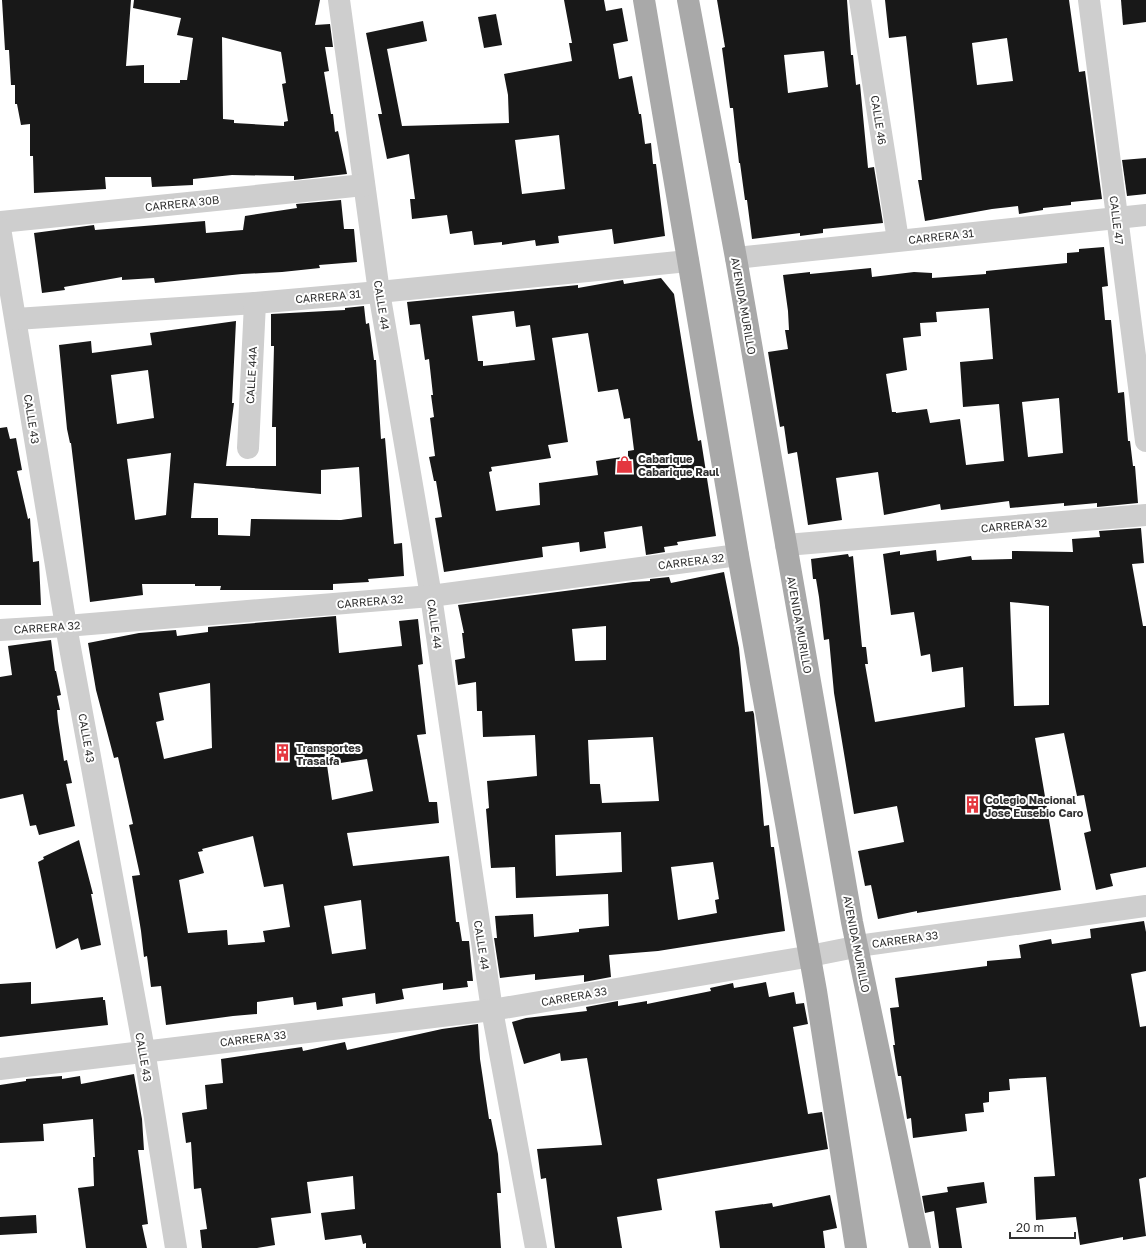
<svg xmlns="http://www.w3.org/2000/svg" width="1146" height="1248" viewBox="0 0 1146 1248" font-family="'Golos Text',sans-serif">
<style>
.building{fill:#181818;fill-rule:evenodd}
.lines{fill:none;stroke-linecap:round;stroke-linejoin:round}
.minor{stroke:#cecece;stroke-width:22}
.major{stroke:#a9a9a9;stroke-width:22}
.labels{text-anchor:middle;dominant-baseline:central;stroke-width:4;stroke-linejoin:round;paint-order:stroke}
.street-label{font-size:11px;fill:#313131;stroke:#fff}
.poi-label{font-size:11px;font-weight:bold;fill:#313131;stroke:#fff;text-anchor:start}
</style>
<rect width="100%" height="100%" fill="#fff"/>
<!-- building -->
<g class="building">
<path d="M 2,0 L 131,0 L 126,66 L 144,65 L 144,83 L 180,83 L 180,80 L 187,80 L 193,38 L 177,35 L 181,18 L 133,8 L 134,0 L 320,0 L 315,25 L 330,24 L 333,47 L 325,47 L 329,71 L 324,72 L 331,114 L 333,114 L 335,132 L 338,131 L 347,174 L 294,180 L 294,176 L 232,175 L 193,179 L 193,185 L 152,187 L 151,177 L 105,177 L 106,189 L 34,193 L 33,156 L 30,156 L 30,124 L 21,125 L 17,104 L 15,104 L 15,85 L 11,85 L 9,50 L 5,50 ZM 222,37 L 281,52 L 286,83 L 282,84 L 288,121 L 284,122 L 284,126 L 234,123 L 234,120 L 223,119 Z"/>
<path d="M 564,0 L 604,0 L 606,11 L 622,8 L 628,41 L 613,44 L 619,79 L 632,76 L 639,114 L 641,114 L 645,144 L 651,143 L 653,164 L 656,164 L 665,236 L 614,244 L 612,229 L 558,236 L 559,243 L 536,246 L 535,240 L 502,245 L 502,242 L 474,245 L 472,231 L 450,234 L 447,215 L 412,219 L 410,199 L 415,199 L 409,154 L 387,159 L 378,114 L 382,114 L 366,33 L 423,21 L 427,41 L 387,49 L 402,126 L 509,123 L 508,95 L 504,74 L 572,61 L 569,43 L 572,43 ZM 559,135 L 565,189 L 522,194 L 515,140 Z"/>
<path d="M 717,0 L 847,0 L 851,55 L 853,55 L 856,85 L 860,84 L 868,168 L 874,167 L 883,223 L 823,229 L 823,233 L 800,236 L 800,233 L 752,239 L 747,200 L 745,200 L 740,163 L 739,163 L 733,108 L 730,108 L 722,48 L 725,47 ZM 824,51 L 828,87 L 788,93 L 784,55 Z"/>
<path d="M 885,0 L 1069,0 L 1079,72 L 1085,71 L 1102,199 L 1071,202 L 1071,205 L 1043,208 L 1043,210 L 1019,214 L 1018,206 L 992,209 L 925,221 L 918,180 L 922,180 L 906,36 L 889,38 ZM 1007,38 L 1013,81 L 977,85 L 972,43 Z"/>
<path d="M 1121,0 L 1146,0 L 1146,22 L 1123,25 Z"/>
<path d="M 496,14 L 502,45 L 484,48 L 478,17 Z"/>
<path d="M 1146,158 L 1146,194 L 1127,196 L 1122,160 Z"/>
<path d="M 341,200 L 344,229 L 354,229 L 357,262 L 319,265 L 320,268 L 282,272 L 242,274 L 155,283 L 154,278 L 122,280 L 122,277 L 64,287 L 65,290 L 42,293 L 34,233 L 94,225 L 95,230 L 205,221 L 206,233 L 243,230 L 245,216 L 297,208 L 296,204 Z"/>
<path d="M 1104,247 L 1108,286 L 1102,287 L 1105,320 L 1111,320 L 1118,393 L 1124,392 L 1128,441 L 1130,441 L 1133,466 L 1135,466 L 1138,503 L 1097,507 L 1097,503 L 1064,506 L 1064,503 L 1010,508 L 1009,501 L 941,510 L 940,504 L 884,515 L 878,472 L 836,478 L 842,520 L 808,525 L 797,452 L 788,454 L 784,426 L 780,427 L 768,352 L 788,349 L 785,330 L 789,330 L 788,311 L 783,275 L 810,272 L 810,274 L 871,268 L 872,277 L 914,272 L 932,273 L 932,278 L 986,274 L 986,271 L 1067,263 L 1067,253 L 1079,252 L 1079,249 ZM 989,308 L 993,359 L 960,362 L 963,407 L 999,404 L 1004,461 L 966,465 L 960,419 L 930,423 L 927,409 L 896,413 L 896,412 L 892,412 L 886,374 L 907,370 L 903,338 L 921,336 L 920,323 L 937,322 L 936,312 ZM 1059,398 L 1063,453 L 1028,457 L 1022,402 Z"/>
<path d="M 661,278 L 674,294 L 693,412 L 698,441 L 701,440 L 716,536 L 677,542 L 678,545 L 664,547 L 665,552 L 646,555 L 642,526 L 604,532 L 606,548 L 580,552 L 579,542 L 542,547 L 543,557 L 444,572 L 435,518 L 442,517 L 436,481 L 434,481 L 429,457 L 435,456 L 430,418 L 434,417 L 431,395 L 433,395 L 429,359 L 425,360 L 420,324 L 410,325 L 407,302 L 578,285 L 578,288 L 623,280 L 624,284 ZM 514,311 L 516,327 L 530,325 L 535,360 L 483,366 L 483,361 L 478,361 L 472,316 ZM 588,333 L 598,392 L 618,389 L 624,419 L 630,418 L 634,450 L 628,451 L 628,456 L 596,461 L 598,475 L 539,483 L 540,505 L 496,511 L 489,472 L 492,471 L 491,467 L 551,458 L 548,445 L 568,442 L 552,338 Z"/>
<path d="M 364,306 L 366,324 L 369,323 L 374,360 L 376,360 L 381,439 L 385,438 L 394,544 L 402,543 L 404,576 L 368,579 L 369,582 L 333,584 L 333,590 L 220,590 L 221,586 L 195,586 L 195,584 L 142,584 L 143,595 L 90,602 L 71,443 L 70,443 L 67,429 L 59,345 L 91,341 L 92,353 L 152,345 L 150,333 L 236,321 L 232,403 L 234,403 L 226,466 L 276,466 L 276,427 L 272,427 L 274,346 L 271,346 L 271,314 L 345,310 L 345,308 ZM 148,370 L 154,418 L 117,424 L 111,375 ZM 171,453 L 166,515 L 135,520 L 127,459 ZM 359,467 L 362,517 L 341,520 L 251,519 L 250,536 L 218,535 L 218,518 L 191,518 L 194,483 L 321,494 L 321,470 Z"/>
<path d="M 7,427 L 10,439 L 16,438 L 22,470 L 17,471 L 28,519 L 30,518 L 33,562 L 39,561 L 41,605 L 0,605 L 0,428 Z"/>
<path d="M 1141,528 L 1144,563 L 1132,564 L 1143,626 L 1146,626 L 1146,867 L 1110,874 L 1113,886 L 1096,890 L 1084,833 L 1091,831 L 1084,795 L 1077,796 L 1064,733 L 1035,738 L 1061,890 L 917,913 L 917,911 L 878,919 L 871,885 L 865,886 L 858,851 L 904,842 L 897,806 L 854,814 L 834,693 L 829,639 L 824,640 L 819,597 L 816,579 L 813,579 L 811,559 L 848,554 L 849,557 L 853,556 L 862,647 L 866,647 L 868,664 L 865,664 L 875,722 L 965,707 L 963,667 L 932,672 L 930,654 L 921,656 L 914,612 L 891,615 L 883,554 L 900,551 L 900,555 L 936,550 L 937,561 L 971,556 L 972,560 L 1012,559 L 1012,551 L 1073,552 L 1072,539 L 1100,537 L 1099,531 ZM 1010,602 L 1049,606 L 1049,705 L 1014,706 Z"/>
<path d="M 724,572 L 739,648 L 745,712 L 753,711 L 754,714 L 764,826 L 769,825 L 771,847 L 774,847 L 785,931 L 658,951 L 609,955 L 611,977 L 584,982 L 584,975 L 535,980 L 535,974 L 500,978 L 494,938 L 497,938 L 495,916 L 533,914 L 534,937 L 579,932 L 579,929 L 609,926 L 608,894 L 516,898 L 515,867 L 491,868 L 486,809 L 489,808 L 487,781 L 537,776 L 535,735 L 483,737 L 482,711 L 477,711 L 476,682 L 458,685 L 455,660 L 465,658 L 462,633 L 464,633 L 458,605 L 633,582 L 650,581 L 650,579 L 669,577 L 671,583 ZM 606,626 L 606,660 L 575,661 L 572,629 ZM 653,737 L 659,801 L 602,803 L 600,784 L 590,784 L 588,740 ZM 621,832 L 622,872 L 556,876 L 555,835 ZM 713,862 L 719,899 L 715,900 L 717,913 L 678,920 L 671,867 Z"/>
<path d="M 336,616 L 339,653 L 402,646 L 399,621 L 418,619 L 423,664 L 418,665 L 426,734 L 417,735 L 429,802 L 437,802 L 439,823 L 347,833 L 353,866 L 449,856 L 456,922 L 459,922 L 462,941 L 469,941 L 473,981 L 467,981 L 468,987 L 443,990 L 443,983 L 402,989 L 404,999 L 376,1004 L 375,993 L 342,998 L 343,1006 L 317,1010 L 316,1002 L 294,1005 L 293,997 L 257,1002 L 257,1014 L 233,1016 L 166,1025 L 161,986 L 151,987 L 147,956 L 144,957 L 141,931 L 132,876 L 140,875 L 129,825 L 133,824 L 118,757 L 114,758 L 96,690 L 88,643 L 139,633 L 176,630 L 177,636 L 208,632 L 208,627 ZM 210,683 L 212,748 L 164,759 L 156,722 L 164,720 L 159,693 ZM 367,759 L 373,791 L 332,800 L 327,765 ZM 253,836 L 264,887 L 283,884 L 290,927 L 263,931 L 265,942 L 228,945 L 227,930 L 188,933 L 179,880 L 204,873 L 198,852 L 203,851 L 202,849 ZM 361,900 L 366,949 L 332,954 L 324,906 Z"/>
<path d="M 51,640 L 55,671 L 56,671 L 61,695 L 57,696 L 60,710 L 57,710 L 58,721 L 64,761 L 67,760 L 72,783 L 66,784 L 75,826 L 39,835 L 36,825 L 30,826 L 23,794 L 0,799 L 0,677 L 12,675 L 8,646 Z"/>
<path d="M 79,840 L 93,894 L 91,894 L 101,945 L 81,950 L 78,938 L 56,949 L 38,862 L 44,859 L 43,857 Z"/>
<path d="M 1144,921 L 1146,932 L 1146,971 L 1131,974 L 1140,1027 L 1146,1026 L 1146,1177 L 1139,1179 L 1146,1236 L 1123,1240 L 1123,1237 L 1080,1245 L 1076,1217 L 1036,1220 L 1034,1177 L 1055,1176 L 1046,1077 L 1009,1079 L 1010,1090 L 989,1092 L 989,1102 L 983,1103 L 984,1112 L 965,1114 L 967,1131 L 913,1138 L 911,1118 L 907,1119 L 901,1076 L 898,1076 L 893,1045 L 895,1045 L 890,1008 L 899,1007 L 895,978 L 987,966 L 987,961 L 1021,958 L 1019,945 L 1051,939 L 1052,944 L 1091,938 L 1090,929 Z"/>
<path d="M 31,982 L 31,1004 L 103,997 L 103,1000 L 105,1000 L 108,1025 L 0,1037 L 0,984 Z"/>
<path d="M 766,982 L 769,997 L 794,992 L 796,1004 L 804,1003 L 808,1024 L 793,1027 L 808,1114 L 822,1112 L 828,1149 L 657,1179 L 662,1210 L 617,1217 L 622,1248 L 555,1248 L 546,1178 L 541,1179 L 537,1149 L 602,1145 L 587,1058 L 561,1061 L 560,1053 L 524,1064 L 512,1022 L 526,1018 L 587,1011 L 586,1007 L 618,1001 L 618,1006 L 647,1001 L 647,1004 L 711,991 L 710,988 L 733,983 L 734,988 Z"/>
<path d="M 478,1024 L 480,1059 L 489,1119 L 491,1119 L 498,1154 L 501,1193 L 497,1193 L 501,1248 L 366,1248 L 366,1243 L 363,1244 L 361,1235 L 325,1240 L 321,1213 L 355,1209 L 353,1176 L 307,1182 L 311,1213 L 271,1218 L 275,1245 L 257,1248 L 202,1248 L 200,1230 L 207,1229 L 201,1188 L 194,1189 L 191,1142 L 186,1143 L 182,1113 L 207,1109 L 205,1085 L 223,1083 L 221,1059 L 302,1047 L 303,1051 L 345,1042 L 347,1050 L 442,1029 Z"/>
<path d="M 134,1074 L 142,1119 L 144,1150 L 138,1150 L 148,1224 L 142,1225 L 147,1248 L 86,1248 L 78,1188 L 94,1186 L 93,1157 L 95,1157 L 93,1119 L 43,1124 L 44,1141 L 0,1143 L 0,1085 L 26,1081 L 26,1079 L 62,1076 L 62,1079 L 80,1076 L 81,1084 Z"/>
<path d="M 984,1182 L 987,1203 L 956,1208 L 962,1248 L 939,1248 L 934,1211 L 925,1213 L 922,1196 L 948,1192 L 947,1187 Z"/>
<path d="M 830,1195 L 837,1228 L 823,1231 L 825,1248 L 720,1248 L 715,1211 L 772,1203 L 773,1207 Z"/>
<path d="M 36,1215 L 37,1233 L 0,1235 L 0,1217 Z"/>
</g>
<g class="lines">
<!-- minor -->
<g class="minor">
<path d="M 339,0 L 379,292 L 431,596 L 492,1010 L 536,1248"/>
<path d="M 860,0 L 898,240"/>
<path d="M 1089,0 L 1146,441"/>
<path d="M 0,222 L 364,185"/>
<path d="M 0,228 L 66,626 L 144,1050 L 176,1248"/>
<path d="M 736,258 L 1146,215"/>
<path d="M 16,319 L 255,303 L 379,292 L 688,261"/>
<path d="M 248,448 L 255,303"/>
<path d="M 786,545 L 1146,515"/>
<path d="M 0,630 L 66,626 L 431,596 L 738,555"/>
<path d="M 0,1069 L 492,1010 L 800,958 L 865,945 L 1146,906"/>
</g>
<!-- major -->
<g class="major">
<path d="M 644,0 L 738,555 L 816,991 L 856,1248"/>
<path d="M 688,0 L 736,258 L 852,922 L 920,1248"/>
</g>
</g>
<!-- icons -->
<defs>
<symbol id="shop-bare" viewBox="-9 -9 18 18"><path d="M-5-2.5h2.3a2.7 3.5 0 0 1 5.4 0H5L5.5 6h-11ZM-1.5-2.5h3a1.5 2.3 0 0 0-3 0Z" fill="#e4373f" stroke="#fff" stroke-width="2.5" paint-order="stroke"/></symbol>
<symbol id="building-bare" viewBox="-9 -9 18 18"><path d="M-4-6H4V6H1V3H-1V6H-4ZM-2.5-4.3h1.7v1.8h-1.7ZM.8-4.3h1.7v1.8H.8ZM-2.5-1h1.7V.8h-1.7ZM.8-1h1.7V.8H.8Z" fill="#e4373f" stroke="#fff" stroke-width="2.5" paint-order="stroke"/></symbol>
</defs>
<g fill-rule="evenodd">
<use href="#shop-bare" x="612" y="452" width="25" height="25"/>
<use href="#building-bare" x="270" y="740" width="25" height="25"/>
<use href="#building-bare" x="960" y="792" width="25" height="25"/>
</g>
<g class="labels">
<!-- street labels -->
<g class="street-label">
<text transform="translate(879 120) rotate(81)">CALLE 46</text>
<text transform="translate(182 203) rotate(-6)">CARRERA 30B</text>
<text transform="translate(1117 220) rotate(83)">CALLE 47</text>
<text transform="translate(941 236) rotate(-6)">CARRERA 31</text>
<text transform="translate(328 296) rotate(-5)">CARRERA 31</text>
<text transform="translate(382 305) rotate(81)">CALLE 44</text>
<text transform="translate(744 306) rotate(80)">AVENIDA MURILLO</text>
<text transform="translate(251 375) rotate(-87)">CALLE 44A</text>
<text transform="translate(32 419) rotate(81)">CALLE 43</text>
<text transform="translate(1014 525) rotate(-5)">CARRERA 32</text>
<text transform="translate(691 561) rotate(-7)">CARRERA 32</text>
<text transform="translate(370 601) rotate(-5)">CARRERA 32</text>
<text transform="translate(435 624) rotate(82)">CALLE 44</text>
<text transform="translate(800 625) rotate(80)">AVENIDA MURILLO</text>
<text transform="translate(47 627) rotate(-4)">CARRERA 32</text>
<text transform="translate(87 738) rotate(80)">CALLE 43</text>
<text transform="translate(905 939) rotate(-8)">CARRERA 33</text>
<text transform="translate(857 944) rotate(79)">AVENIDA MURILLO</text>
<text transform="translate(482 945) rotate(81)">CALLE 44</text>
<text transform="translate(574 996) rotate(-10)">CARRERA 33</text>
<text transform="translate(253 1038) rotate(-7)">CARRERA 33</text>
<text transform="translate(144 1057) rotate(80)">CALLE 43</text>
</g>
<!-- poi labels -->
<g class="poi-label">
<text x="638" y="458">Cabarique<tspan x="638" dy="13">Cabarique Raul</tspan></text>
<text x="296" y="747">Transportes<tspan x="296" dy="13">Trasalfa</tspan></text>
<text x="985" y="799">Colegio Nacional<tspan x="985" dy="13">Jose Eusebio Caro</tspan></text>
</g>
</g>
<!-- scale -->
<path d="M1010 1232v6h65v-6" fill="none" stroke="#313131" stroke-width="2"/>
<text x="1016" y="1232" font-size="12" fill="#313131" stroke="#ffffff" stroke-width="3" paint-order="stroke">20 m</text>
</svg>
